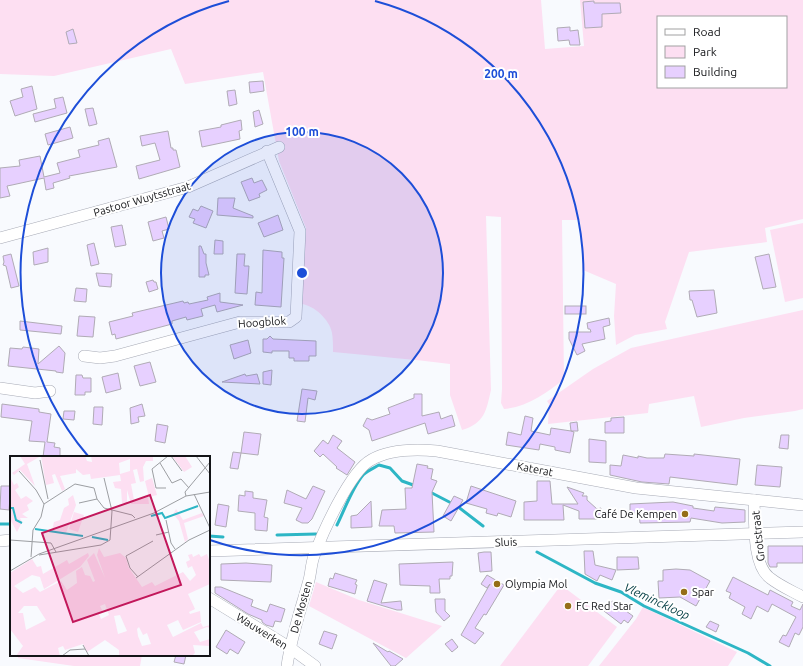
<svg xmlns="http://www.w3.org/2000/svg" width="803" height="666" viewBox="0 0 803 666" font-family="Ubuntu,sans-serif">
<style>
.green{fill:#fddff2;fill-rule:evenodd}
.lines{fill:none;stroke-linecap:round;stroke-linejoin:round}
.stream{stroke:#2db6c5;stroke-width:3}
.building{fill:#e7d0ff;stroke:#b0abb5}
.minor-casing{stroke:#a8abb6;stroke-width:12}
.minor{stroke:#fff;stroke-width:11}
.ring{fill:none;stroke:#1d4ed8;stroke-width:2}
.poi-dot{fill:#956e18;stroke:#fff;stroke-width:1.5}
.labels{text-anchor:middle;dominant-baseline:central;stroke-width:4;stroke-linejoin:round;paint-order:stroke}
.street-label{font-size:11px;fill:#131417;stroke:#fff}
.poi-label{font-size:11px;fill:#131417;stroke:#fff;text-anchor:start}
.water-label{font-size:12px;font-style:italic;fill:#003c42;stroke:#fff}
.inset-river{fill:none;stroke:#2db6c5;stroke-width:2}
.inset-road{fill:none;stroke:#9c9ea2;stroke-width:1}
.view{fill:#c2185b;fill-opacity:0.15;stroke:#c2185b;stroke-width:2}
.inset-edge{fill:none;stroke:#131417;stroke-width:2}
.centre{fill:#1d4ed8;stroke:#fff;stroke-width:2}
.ring-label{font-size:12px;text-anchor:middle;font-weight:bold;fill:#1d4ed8;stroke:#fff;stroke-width:4;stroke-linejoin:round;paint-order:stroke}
</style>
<rect width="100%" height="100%" fill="#f8fafe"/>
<!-- green -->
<g class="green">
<path d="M 0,0 L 541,0 L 545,49 L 584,46 L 580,0 L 803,0 L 803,219 L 765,228 L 767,242 L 689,252 L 665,322 L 667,329 L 635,335 L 616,345 L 614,316 L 616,284 L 583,270 L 580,220 L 562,220 L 564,379 C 547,393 527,407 504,409 L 501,403 L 502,389 L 501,217 L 486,216 L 491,390 C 486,411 485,423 462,430 L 450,395 L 450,364 C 411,359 372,356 333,352 C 333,346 333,339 332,333 C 330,320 314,305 301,304 L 306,228 L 279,161 L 263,72 L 185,84 L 171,49 L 54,76 L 0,74 ZM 658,17 L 786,17 L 786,87 L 658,87 Z"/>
<path d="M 803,223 L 803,298 L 785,302 L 770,230 Z"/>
<path d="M 803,310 L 803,409 L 795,411 L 744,418 L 701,427 L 694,396 L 649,404 L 648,413 L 548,424 L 549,404 L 547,401 L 593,369 L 631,348 Z"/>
<path d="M 316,582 L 359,600 L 442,626 L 406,658 L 309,606 Z"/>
<path d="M 561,585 L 617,627 L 588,666 L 500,666 Z"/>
<path d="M 643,607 L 737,652 L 728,666 L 599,666 L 636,619 Z"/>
<path d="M 18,655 L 142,655 L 140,666 L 74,666 L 18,658 Z"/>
</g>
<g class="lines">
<!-- stream -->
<g class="stream">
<path d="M 430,492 L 457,506 L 483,526"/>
<path d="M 0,524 L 11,524"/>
<path d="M 337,525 C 345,509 352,488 363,475 C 368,470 374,468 379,465 L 390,468 L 402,481 L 416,486"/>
<path d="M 277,535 L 316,534"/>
<path d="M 209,536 L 223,537"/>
<path d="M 537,552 L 595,583 L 621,592 L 644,606 L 748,653 L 770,666"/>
</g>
</g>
<!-- building -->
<g class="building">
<path d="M 594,1 L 594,3 L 620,3 L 621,13 L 602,14 L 602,27 L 585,28 L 583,2 Z"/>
<path d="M 570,27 L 570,31 L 578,30 L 580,45 L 570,45 L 569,40 L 558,41 L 557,28 Z"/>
<path d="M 73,29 L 77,43 L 69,44 L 66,32 Z"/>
<path d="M 263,81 L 264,91 L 250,93 L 249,82 Z"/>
<path d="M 32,86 L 37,109 L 15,116 L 10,101 L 23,97 L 21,89 Z"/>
<path d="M 235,90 L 237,104 L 229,106 L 227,91 Z"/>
<path d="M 63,97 L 67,113 L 35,122 L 33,114 L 56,108 L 54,99 Z"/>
<path d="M 93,108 L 97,124 L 89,126 L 85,109 Z"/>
<path d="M 259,110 L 263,124 L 255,127 L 253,112 Z"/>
<path d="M 241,120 L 242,130 L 239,131 L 240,139 L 202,147 L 199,131 L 221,127 L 221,125 Z"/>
<path d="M 70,127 L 73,138 L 48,145 L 45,134 Z"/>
<path d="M 168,131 L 171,148 L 173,148 L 173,150 L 176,150 L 180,167 L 139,179 L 136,166 L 160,160 L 155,143 L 142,146 L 140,136 Z"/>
<path d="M 109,138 L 117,167 L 69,176 L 70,178 L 53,183 L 54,188 L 46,190 L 44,178 L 12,185 L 7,186 L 10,196 L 0,198 L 0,168 L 20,166 L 19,160 L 40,156 L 44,177 L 60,173 L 57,163 L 80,157 L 78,150 L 99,145 L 98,141 Z"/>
<path d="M 252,178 L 254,183 L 262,180 L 267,190 L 259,194 L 260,197 L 249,201 L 241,182 Z"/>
<path d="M 218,198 L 235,198 L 233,208 L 253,216 L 253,218 L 217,215 Z"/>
<path d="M 201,206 L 213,211 L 206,228 L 193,223 L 195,219 L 189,217 L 193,209 L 198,211 Z"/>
<path d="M 278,215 L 283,230 L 264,237 L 258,223 Z"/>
<path d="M 166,217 L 169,229 L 162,231 L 164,238 L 153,241 L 148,222 Z"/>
<path d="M 122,225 L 126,245 L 115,247 L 111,227 Z"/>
<path d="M 215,240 L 223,241 L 223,254 L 214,254 Z"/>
<path d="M 94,243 L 99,264 L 91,266 L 87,245 Z"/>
<path d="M 199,246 L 201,246 L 204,254 L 206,254 L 206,263 L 209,275 L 205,275 L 205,277 L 199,277 Z"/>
<path d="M 48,248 L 48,262 L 34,265 L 33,252 Z"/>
<path d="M 263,250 L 282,252 L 282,258 L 284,258 L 281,307 L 255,305 L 256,292 L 262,293 Z"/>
<path d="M 11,254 L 19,286 L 11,288 L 6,266 L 3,265 L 4,262 L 3,256 Z"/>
<path d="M 237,254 L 245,254 L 244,266 L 249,266 L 247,294 L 235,293 Z"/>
<path d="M 769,254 L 776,287 L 763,289 L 755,257 Z"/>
<path d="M 96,273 L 112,274 L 111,287 L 99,286 Z"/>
<path d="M 153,280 L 154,282 L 156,282 L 158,289 L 149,292 L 146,282 Z"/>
<path d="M 76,288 L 87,289 L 86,302 L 74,301 Z"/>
<path d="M 714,290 L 717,313 L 697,317 L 692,300 L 690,300 L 689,291 Z"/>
<path d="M 220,293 L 220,302 L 243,305 L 217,312 L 215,305 L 201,309 L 203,316 L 187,320 L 186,317 L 172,321 L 172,324 L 116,339 L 115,334 L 112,335 L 109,322 L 133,316 L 132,313 L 183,301 L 184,303 L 188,302 L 189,304 L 208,300 L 207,297 Z"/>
<rect x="565" y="306" width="21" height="8"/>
<path d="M 79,316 L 95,317 L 93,337 L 77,336 Z"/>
<path d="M 609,318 L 610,325 L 603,327 L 605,339 L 582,344 L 585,351 L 577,355 L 569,339 L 569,332 L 591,332 L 590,329 L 588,329 L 587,323 Z"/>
<path d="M 20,321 L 62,326 L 61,334 L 20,330 Z"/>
<path d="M 270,336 L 273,339 L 316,341 L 316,356 L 309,356 L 309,361 L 294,361 L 294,358 L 289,358 L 289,351 L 272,351 L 272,353 L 263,352 L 263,339 L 267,339 Z"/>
<path d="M 248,340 L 251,353 L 234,359 L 230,345 Z"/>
<path d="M 59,346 L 65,353 L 63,373 L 56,372 L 56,371 L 8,366 L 10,348 L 22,349 L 23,347 L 39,349 L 38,364 Z"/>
<path d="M 150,362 L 156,382 L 140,386 L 134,366 Z"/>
<path d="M 272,370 L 271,385 L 263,384 L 263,372 Z"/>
<path d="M 118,373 L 121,389 L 106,393 L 102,377 Z"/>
<path d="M 245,374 L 246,376 L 257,374 L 260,384 L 222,382 Z"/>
<path d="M 76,375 L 82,375 L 83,378 L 91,378 L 91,392 L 85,392 L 85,395 L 75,395 Z"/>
<path d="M 302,389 L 317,391 L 315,400 L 308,398 L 305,422 L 297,421 Z"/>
<path d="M 414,394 L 422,394 L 422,416 L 439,412 L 441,419 L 452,415 L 455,426 L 428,434 L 425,423 L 372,441 L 369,430 L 363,426 L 367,418 L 372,420 L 390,414 L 388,408 L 414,398 Z"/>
<path d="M 2,404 L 39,409 L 39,412 L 51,414 L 47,442 L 55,443 L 54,447 L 60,448 L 60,457 L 43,457 L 45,442 L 29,441 L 32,421 L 1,417 Z"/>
<path d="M 142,404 L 145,416 L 138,417 L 139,422 L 131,424 L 130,408 Z"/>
<path d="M 94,407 L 103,407 L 102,425 L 93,424 Z"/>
<path d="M 64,411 L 75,411 L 74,420 L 63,419 Z"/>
<path d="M 525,416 L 533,418 L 531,431 L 550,435 L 551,428 L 571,431 L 570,423 L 577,422 L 578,431 L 571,431 L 574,432 L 570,453 L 555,450 L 555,447 L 540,444 L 539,450 L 506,445 L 508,432 L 521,435 Z"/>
<path d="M 624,417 L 624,433 L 605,433 L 605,422 L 611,421 L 611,418 Z"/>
<path d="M 157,424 L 168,426 L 165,443 L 155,441 Z"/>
<path d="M 244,432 L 261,434 L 258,455 L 241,453 Z"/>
<path d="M 333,435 L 342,441 L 337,448 L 355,462 L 347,475 L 336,468 L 337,467 L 323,454 L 320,457 L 314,451 L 323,440 L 328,444 Z"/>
<path d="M 781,435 L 789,435 L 788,449 L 779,448 Z"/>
<path d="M 589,439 L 606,441 L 606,463 L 589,462 Z"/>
<path d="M 233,452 L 241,453 L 238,469 L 230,468 Z"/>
<path d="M 665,454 L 694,456 L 694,454 L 740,459 L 737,485 L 670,477 L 669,484 L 642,482 L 610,475 L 610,465 L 621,466 L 623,455 L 638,458 L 638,456 L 647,458 L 664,458 Z"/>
<path d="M 417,464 L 428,466 L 427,468 L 433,469 L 431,479 L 437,481 L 432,492 L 434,532 L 395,533 L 394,526 L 379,526 L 382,510 L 406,509 L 405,488 L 412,488 Z"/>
<path d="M 757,465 L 782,467 L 780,487 L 755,485 Z"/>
<path d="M 537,481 L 550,481 L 552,504 L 578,504 L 567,487 L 584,493 L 582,496 L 587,496 L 587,500 L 597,509 L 601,508 L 601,516 L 597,516 L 597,519 L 579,519 L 579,511 L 563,505 L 564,520 L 524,520 L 524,502 L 537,501 Z"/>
<path d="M 1,486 L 11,486 L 9,510 L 0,509 Z"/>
<path d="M 313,486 L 325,491 L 312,519 L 308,523 L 302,523 L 296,520 L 302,508 L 284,503 L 287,490 L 306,499 Z"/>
<path d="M 471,486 L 516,501 L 511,517 L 498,513 L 497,516 L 486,513 L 487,509 L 466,503 Z"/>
<path d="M 245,491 L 253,492 L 253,498 L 267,500 L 264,517 L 268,518 L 267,531 L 255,530 L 255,513 L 238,511 L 239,495 L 245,496 Z"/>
<path d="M 454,496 L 463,500 L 451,521 L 443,516 Z"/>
<path d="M 371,501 L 372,527 L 351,528 L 351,516 L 357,515 Z"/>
<path d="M 673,502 L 693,506 L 693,508 L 714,511 L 715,507 L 745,510 L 745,522 L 722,523 L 691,518 L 690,522 L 640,523 L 639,513 L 630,513 L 630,504 Z"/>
<path d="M 218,504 L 229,506 L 226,527 L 215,525 Z"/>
<path d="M 768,546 L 803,546 L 803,563 L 777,563 L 777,567 L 770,567 L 768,563 Z"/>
<path d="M 584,551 L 593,551 L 595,565 L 616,570 L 612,580 L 600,575 L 597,581 L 585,574 Z"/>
<path d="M 484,552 L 491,552 L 492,571 L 480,572 L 478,553 Z"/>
<path d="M 617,557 L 638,557 L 639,569 L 617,570 Z"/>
<path d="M 453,562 L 452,576 L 450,576 L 450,579 L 439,579 L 440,593 L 430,593 L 430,586 L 400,585 L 399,564 Z"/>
<path d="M 221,564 L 246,563 L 272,565 L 271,582 L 221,580 Z"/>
<path d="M 676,569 L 690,570 L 710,581 L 696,606 L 680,597 L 659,598 L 658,581 L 663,581 L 663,570 Z"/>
<path d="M 335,573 L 357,580 L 355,584 L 357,585 L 355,594 L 328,586 L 330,578 L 333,579 Z"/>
<path d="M 487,575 L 504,585 L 486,615 L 484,614 L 475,628 L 484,633 L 475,644 L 461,635 L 490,584 L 487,588 L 481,584 Z"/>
<path d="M 733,577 L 768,595 L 770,590 L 793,602 L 791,606 L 800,610 L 803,604 L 803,627 L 799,635 L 795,633 L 789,647 L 779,642 L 783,635 L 786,636 L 796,617 L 772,604 L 768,612 L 757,606 L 751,619 L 742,614 L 745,607 L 729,598 L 731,593 L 726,591 Z"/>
<path d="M 374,580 L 387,584 L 381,603 L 401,601 L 402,610 L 397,610 L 367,601 Z"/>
<path d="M 215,587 L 221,587 L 253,600 L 251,606 L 267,612 L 270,604 L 285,609 L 281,622 L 275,621 L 273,627 L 266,625 L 262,622 L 262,620 L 248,614 L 215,593 Z"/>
<path d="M 435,599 L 445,599 L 445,611 L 450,616 L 444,621 L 436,612 Z"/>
<path d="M 612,601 L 633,616 L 628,623 L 624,620 L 621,624 L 604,611 Z"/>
<path d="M 710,621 L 719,625 L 716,632 L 706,627 Z"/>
<path d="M 226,630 L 245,642 L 238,654 L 230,649 L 227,654 L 216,647 Z"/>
<path d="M 324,631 L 337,635 L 332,649 L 319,644 Z"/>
<path d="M 452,639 L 458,647 L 452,652 L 445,644 Z"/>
<path d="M 373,643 L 388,652 L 389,651 L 403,659 L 395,666 L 391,666 Z"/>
<path d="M 176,655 L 186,655 L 184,664 L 174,662 Z"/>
</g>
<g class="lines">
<defs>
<g id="minor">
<path d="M 0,238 L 188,187 L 279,147"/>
<path d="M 84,356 L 100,358 L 115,356 L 240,322 L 289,322 L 296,317 L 300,231 L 267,151"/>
<path d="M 0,388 L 35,393 L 50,391"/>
<path d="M 754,500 C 755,521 752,565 770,578 C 780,586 792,591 803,597"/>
<path d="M 0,541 L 11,540"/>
<path d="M 209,551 L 803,532"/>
<path d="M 209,598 L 289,647 L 315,666"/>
<path d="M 287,666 C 291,637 301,609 309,580 C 311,573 311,564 314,556 C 322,534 350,471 371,460 C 390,449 416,449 437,451 L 636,488 L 803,505"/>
</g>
</defs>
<!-- minor casing -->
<use href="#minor" class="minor-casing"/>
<!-- minor -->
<use href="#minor" class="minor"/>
</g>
<!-- distance rings -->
<circle cx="302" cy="273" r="141" fill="#1d4ed8" fill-opacity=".12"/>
<g class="ring">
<circle cx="302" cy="273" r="141"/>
<path d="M88 456A282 282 0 0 1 229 1M375 1A282 282 0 1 1 210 540"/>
</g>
<!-- markers -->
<g class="poi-dot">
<circle cx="685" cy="514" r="4"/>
<circle cx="497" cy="584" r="4"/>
<circle cx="684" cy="592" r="4"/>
<circle cx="568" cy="606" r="4"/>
</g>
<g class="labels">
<!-- street labels -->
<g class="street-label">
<text transform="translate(142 199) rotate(-16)">Pastoor Wuytsstraat</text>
<text transform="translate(262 322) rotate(-4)">Hoogblok</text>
<text transform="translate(535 469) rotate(11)">Katerat</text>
<text transform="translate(758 536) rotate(-96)">Grotstraat</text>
<text transform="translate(506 542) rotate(-2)">Sluis</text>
<text transform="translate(301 607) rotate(-74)">De Mosten</text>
<text transform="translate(262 631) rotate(32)">Wauwerken</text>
</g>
<!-- poi labels -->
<g class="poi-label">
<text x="677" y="514" text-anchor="end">Café De Kempen</text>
<text x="505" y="584">Olympia Mol</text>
<text x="692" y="592">Spar</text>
<text x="576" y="606">FC Red Star</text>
</g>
<!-- water labels -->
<g class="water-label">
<text transform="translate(657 601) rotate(25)">Vleminckloop</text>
</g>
</g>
<!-- overview -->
<g transform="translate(10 456)">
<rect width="200" height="200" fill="#f8fafe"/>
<path d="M 10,0 L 75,0 L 77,5 L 82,6 L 81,0 L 143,0 L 143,5 L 136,5 L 133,11 L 134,25 L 130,26 L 127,13 L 123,14 L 126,27 L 121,28 L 124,44 L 138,41 L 139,48 L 121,48 L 117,34 L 117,47 L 112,47 L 111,33 L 105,32 L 103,26 L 111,25 L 110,19 L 81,23 L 80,18 L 73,19 L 66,13 L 66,17 L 50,20 L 55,33 L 52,35 L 45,18 L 42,19 L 44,27 L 36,29 L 31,0 L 17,8 L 25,30 L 10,14 L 4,19 L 2,17 L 15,8 ZM 120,3 L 120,15 L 110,18 L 109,7 ZM 162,0 L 175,0 L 182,11 L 174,16 ZM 0,21 L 4,29 L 7,27 L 9,31 L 5,34 L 11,43 L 16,40 L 23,45 L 17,49 L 19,54 L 12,58 L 18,62 L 10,62 L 12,66 L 7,76 L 0,63 ZM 142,22 L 147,39 L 139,41 L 135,25 ZM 63,39 L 66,49 L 56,77 L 42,75 L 44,66 L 50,64 L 54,52 L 59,49 L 58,43 ZM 166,53 L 173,64 L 192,57 L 194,60 L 174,67 L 178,83 L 175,86 L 169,65 L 165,60 L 157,60 L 163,59 ZM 64,56 L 74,59 L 68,76 L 59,73 ZM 89,92 L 94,101 L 110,97 L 116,102 L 119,112 L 132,131 L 142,126 L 145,130 L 173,116 L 180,125 L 186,119 L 182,110 L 178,112 L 176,106 L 180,104 L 178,99 L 182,98 L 183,101 L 189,98 L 191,101 L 197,98 L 200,106 L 200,128 L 178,138 L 185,153 L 179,156 L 180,158 L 190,155 L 191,166 L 173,174 L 168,164 L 157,169 L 163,181 L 191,167 L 193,171 L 200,169 L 200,172 L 197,171 L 184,176 L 190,186 L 200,183 L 199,190 L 183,189 L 185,197 L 182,200 L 109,200 L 109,194 L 95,184 L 77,196 L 73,188 L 55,194 L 53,190 L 48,192 L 50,200 L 6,200 L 13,190 L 0,173 L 0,117 L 22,103 L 27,111 L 31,110 L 33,118 L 57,104 L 59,108 L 78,97 L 79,100 L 70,111 L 34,133 L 30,121 L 22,119 L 4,130 L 13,137 L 25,131 L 30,136 L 51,125 L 57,134 L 67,127 L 66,115 L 72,111 L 75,119 L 80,120 L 83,126 L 85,125 L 77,104 L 84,97 L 95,122 L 87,99 ZM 95,148 L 99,159 L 91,163 L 89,158 L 93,156 L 90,150 ZM 14,150 L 27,150 L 36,164 L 16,174 L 13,157 L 8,157 ZM 110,159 L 117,175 L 108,178 L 104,160 ZM 129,171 L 133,179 L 137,177 L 141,188 L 132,190 L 128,180 L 127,173 Z" fill="#fddff2" fill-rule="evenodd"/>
<path class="inset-river" d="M 0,52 L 3,52 L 6,64 L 12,67M 141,60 L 152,57 L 155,62 L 188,50M 25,73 L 73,80M 82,81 L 98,84"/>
<path class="inset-road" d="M 161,0 L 172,15M 186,0 L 200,18M 30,4 L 38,43M 150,7 L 162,27 L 171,23 L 179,32M 9,15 L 26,34 L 34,48 L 31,61 L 23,74 L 21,101M 156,32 L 146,32 L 142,13 L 158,0M 184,38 L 200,72M 176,40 L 175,36 L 200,6M 69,47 L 87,43M 34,48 L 65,28 L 84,32 L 87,43 L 94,52 L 122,59 L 125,62M 156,64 L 161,87 L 165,93M 146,79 L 159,76M 0,84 L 41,87 L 46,96M 29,99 L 91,89 L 100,84 L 102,55 L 94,22M 0,115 L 29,98 L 144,57 L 176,40 L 200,36M 128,121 L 120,112 L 116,100 L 143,85M 126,122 L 179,84 L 200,74M 73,189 L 79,200M 52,200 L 60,194 L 75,193"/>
<path class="view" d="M 140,39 L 171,129 L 63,166 L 32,77 Z"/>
<rect width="200" height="200" class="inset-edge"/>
</g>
<circle cx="302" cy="273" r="6" class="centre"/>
<g class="ring-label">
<text x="501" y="78">200 m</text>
<text x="302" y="136">100 m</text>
</g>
<!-- legend -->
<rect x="657" y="16" width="130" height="72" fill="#ffffff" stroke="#a1a1a2"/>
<rect x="665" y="29" width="20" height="6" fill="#ffffff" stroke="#a1a1a2"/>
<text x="693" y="36" font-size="12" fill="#131417">Road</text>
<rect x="665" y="46" width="20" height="12" fill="#fddff2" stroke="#a1a1a2"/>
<text x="693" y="56" font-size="12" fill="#131417">Park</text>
<rect x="665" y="66" width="20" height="12" fill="#e7d0ff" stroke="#a1a1a2"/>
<text x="693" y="76" font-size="12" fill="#131417">Building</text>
</svg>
